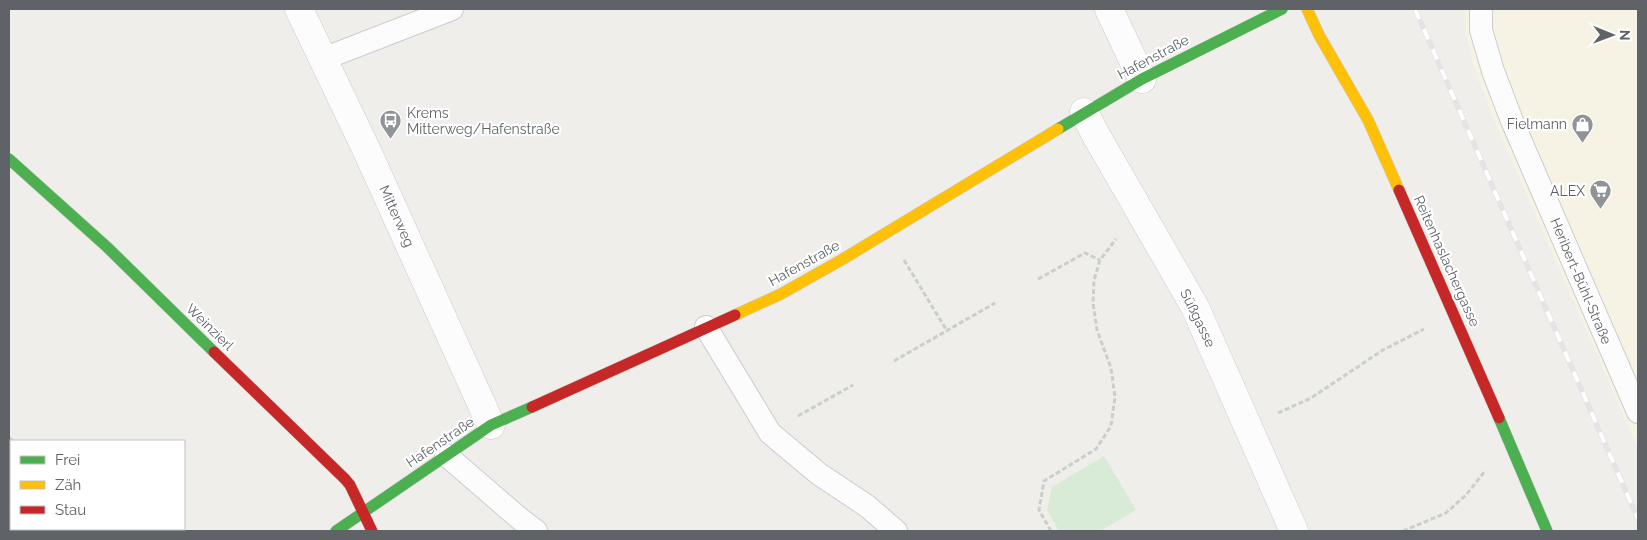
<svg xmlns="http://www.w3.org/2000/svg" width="1647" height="540" viewBox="0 0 1647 540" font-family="Raleway,sans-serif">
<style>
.commercial{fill:#f7f3e4}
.green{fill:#d8ebd6}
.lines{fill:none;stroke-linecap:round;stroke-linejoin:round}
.lane-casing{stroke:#cbcccc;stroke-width:24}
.street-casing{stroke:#cbcccc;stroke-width:29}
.fast-casing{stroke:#cacacb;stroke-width:12}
.slow-casing{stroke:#cacacb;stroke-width:12}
.jam-casing{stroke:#cacacb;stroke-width:12}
.path{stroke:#cacfcc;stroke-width:3;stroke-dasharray:5 2.5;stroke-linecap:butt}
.lane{stroke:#fdfcfc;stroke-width:22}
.street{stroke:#fdfcfc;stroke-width:28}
.fast{stroke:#4caf50;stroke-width:11}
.slow{stroke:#ffc107;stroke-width:11}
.jam{stroke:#c62828;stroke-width:11}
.rail-casing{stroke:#e4e4e4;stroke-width:5.5}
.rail{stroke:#fff;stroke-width:4;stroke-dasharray:11;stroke-linecap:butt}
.labels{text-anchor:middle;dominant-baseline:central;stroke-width:4.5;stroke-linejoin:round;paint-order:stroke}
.street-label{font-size:14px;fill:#5f6368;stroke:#fff}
.poi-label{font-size:14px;fill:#5f6368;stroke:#fff;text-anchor:end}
</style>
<rect width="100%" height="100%" fill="#efeeea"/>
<!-- commercial -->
<path class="commercial" d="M 1464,9 L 1638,9 L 1638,448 L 1497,127 L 1477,77 L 1466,33 Z"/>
<!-- green -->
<path class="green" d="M 1104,456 L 1136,510 L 1100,531 L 1059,531 L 1047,510 L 1052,487 Z"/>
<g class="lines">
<defs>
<g id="lane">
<path d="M 1481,9 L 1481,30 L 1493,71 L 1512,121 L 1638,412"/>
<path d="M 323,59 L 452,9"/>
<path d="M 706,327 L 770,433 L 819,474 L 867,506 L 896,531"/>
<path d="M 446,455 L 519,518 L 536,531"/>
</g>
<g id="street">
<path d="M 299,9 L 367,151 L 491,425"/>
<path d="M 1109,9 L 1142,79"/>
<path d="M 1084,112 L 1097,137 L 1195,307 L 1294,531"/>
</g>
<g id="fast">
<path d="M 1058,129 L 1142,79 L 1282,9"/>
<path d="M 9,159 L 107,247 L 214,352"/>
<path d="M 1499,418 L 1547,531"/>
<path d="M 336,531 L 491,425 L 532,407"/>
</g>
<g id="slow">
<path d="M 1307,9 L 1319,35 L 1368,120 L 1399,190"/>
<path d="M 735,315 L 781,294 L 843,259 L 1058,129"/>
</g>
<g id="jam">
<path d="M 1399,190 L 1499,418"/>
<path d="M 214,352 L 345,479 L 350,485 L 372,531"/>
<path d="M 532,407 L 735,315"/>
</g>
</defs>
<!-- lane casing -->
<use href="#lane" class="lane-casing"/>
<!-- street casing -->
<use href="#street" class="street-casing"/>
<!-- fast casing -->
<use href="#fast" class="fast-casing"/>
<!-- slow casing -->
<use href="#slow" class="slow-casing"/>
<!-- jam casing -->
<use href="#jam" class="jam-casing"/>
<!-- path -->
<g class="path">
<path d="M 904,260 L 947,331"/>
<path d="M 1038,279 L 1085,253 L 1100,260"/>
<path d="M 894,361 L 995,303"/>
<path d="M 1278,413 L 1311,398 L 1383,350 L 1424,329"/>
<path d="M 798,416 L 853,385"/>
<path d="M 9,438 L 13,441"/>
<path d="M 175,529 L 180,531"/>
<path d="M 1051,531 L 1039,510 L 1044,481 L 1096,449 L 1111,426 L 1115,397 L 1111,368 L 1097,330 L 1093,303 L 1094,280 L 1100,260 L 1116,239"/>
<path d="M 1403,531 L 1446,513 L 1467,494 L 1485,471"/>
</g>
<!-- lane -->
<use href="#lane" class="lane"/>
<!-- street -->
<use href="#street" class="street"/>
<!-- fast -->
<use href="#fast" class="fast"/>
<!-- slow -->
<use href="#slow" class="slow"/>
<!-- jam -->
<use href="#jam" class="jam"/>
<defs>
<path id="rail" d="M 1415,9 L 1638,519"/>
</defs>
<!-- rail casing -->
<use href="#rail" class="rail-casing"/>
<!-- rail -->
<use href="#rail" class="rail"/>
</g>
<!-- icons -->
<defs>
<symbol id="bus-pin" viewBox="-11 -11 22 30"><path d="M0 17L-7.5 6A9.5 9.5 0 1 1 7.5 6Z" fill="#919496" stroke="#fff"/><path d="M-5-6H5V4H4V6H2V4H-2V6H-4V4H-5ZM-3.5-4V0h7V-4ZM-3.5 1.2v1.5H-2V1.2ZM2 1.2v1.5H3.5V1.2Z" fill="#fff"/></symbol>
<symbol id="shop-pin" viewBox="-11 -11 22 30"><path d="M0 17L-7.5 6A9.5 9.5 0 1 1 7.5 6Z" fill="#919496" stroke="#fff"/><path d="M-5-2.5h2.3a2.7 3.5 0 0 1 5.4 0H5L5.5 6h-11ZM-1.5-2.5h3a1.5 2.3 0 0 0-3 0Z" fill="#fff"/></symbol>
<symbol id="supermarket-pin" viewBox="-11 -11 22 30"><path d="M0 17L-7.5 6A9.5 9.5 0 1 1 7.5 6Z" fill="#919496" stroke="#fff"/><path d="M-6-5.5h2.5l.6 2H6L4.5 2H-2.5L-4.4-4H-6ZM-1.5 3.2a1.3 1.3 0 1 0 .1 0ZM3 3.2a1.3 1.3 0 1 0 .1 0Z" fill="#fff"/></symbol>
</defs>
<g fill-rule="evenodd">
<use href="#bus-pin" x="378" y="108" width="25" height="34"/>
<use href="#shop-pin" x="1570" y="112" width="25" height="34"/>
<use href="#supermarket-pin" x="1588" y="178" width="25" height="34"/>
</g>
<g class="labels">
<!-- street labels -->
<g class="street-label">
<text transform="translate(1153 57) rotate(-28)">Hafenstraße</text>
<text transform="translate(397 216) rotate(66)">Mitterweg</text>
<text transform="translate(1447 261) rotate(66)">Reitenhaslachergasse</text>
<text transform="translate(804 263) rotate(-29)">Hafenstraße</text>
<text transform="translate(1581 281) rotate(67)">Heribert-Bühl-Straße</text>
<text transform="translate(1198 318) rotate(64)">Süßgasse</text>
<text transform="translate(210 327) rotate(44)">Weinzierl</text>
<text transform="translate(440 442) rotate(-34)">Hafenstraße</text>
</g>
<!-- poi labels -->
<g class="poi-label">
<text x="407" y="113" text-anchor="start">Krems<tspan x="407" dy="16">Mitterweg/Hafenstraße</tspan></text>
<text x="1567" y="124">Fielmann</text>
<text x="1585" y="191">ALEX</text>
</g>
</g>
<!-- border -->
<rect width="1647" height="540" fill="none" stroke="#5f6368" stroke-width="20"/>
<!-- legend -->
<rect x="10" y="440" width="175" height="90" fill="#ffffff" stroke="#bfc1c3"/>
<rect x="20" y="456" width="25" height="8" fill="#4caf50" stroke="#bfc1c3"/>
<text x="55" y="465" font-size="15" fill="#5f6368">Frei</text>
<rect x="20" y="481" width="25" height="8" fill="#ffc107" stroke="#bfc1c3"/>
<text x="55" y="490" font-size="15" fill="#5f6368">Zäh</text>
<rect x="20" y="506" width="25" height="8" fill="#c62828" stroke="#bfc1c3"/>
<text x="55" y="515" font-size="15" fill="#5f6368">Stau</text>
<!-- north arrow -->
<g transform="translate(1612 35) rotate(91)" stroke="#ffffff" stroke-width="4" paint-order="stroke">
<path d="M0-4L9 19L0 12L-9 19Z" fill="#5f6368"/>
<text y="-8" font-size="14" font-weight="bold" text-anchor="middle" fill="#5f6368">N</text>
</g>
</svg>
